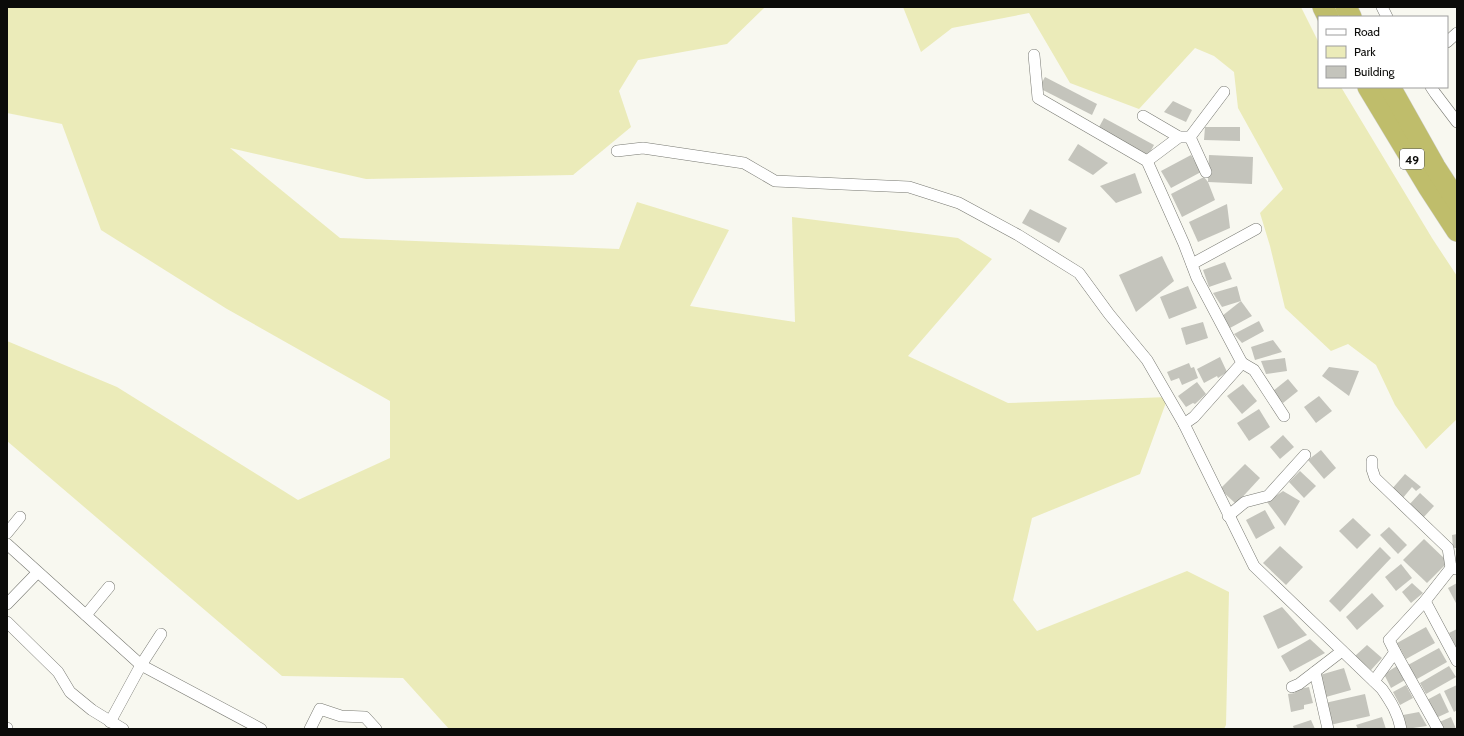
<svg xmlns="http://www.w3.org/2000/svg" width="1464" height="736" viewBox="0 0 1464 736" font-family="Cabin,sans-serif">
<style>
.green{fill:#ebebb9}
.building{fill:#c4c4bc}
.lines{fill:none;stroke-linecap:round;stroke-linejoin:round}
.street-casing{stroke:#787972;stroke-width:12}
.highway-casing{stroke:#d3d3d3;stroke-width:22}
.street{stroke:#fff;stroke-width:11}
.highway{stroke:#bfbd6b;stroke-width:21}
.labels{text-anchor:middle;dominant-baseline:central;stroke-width:3;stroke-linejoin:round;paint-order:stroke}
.shield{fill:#fff;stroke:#545453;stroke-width:1}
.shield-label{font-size:12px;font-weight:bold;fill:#0b0b09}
</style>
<rect width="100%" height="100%" fill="#f8f8f0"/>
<!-- green -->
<g class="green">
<path d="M 7,7 L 765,7 L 727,44 L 638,60 L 619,91 L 631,127 L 573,175 L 366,179 L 230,148 L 340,238 L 619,249 L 637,202 L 729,230 L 690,306 L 795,322 L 792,217 L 958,238 L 992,259 L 908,356 L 1008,403 L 1168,397 L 1140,474 L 1032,518 L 1013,600 L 1037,631 L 1187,571 L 1229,592 L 1226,725 L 1224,729 L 449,729 L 403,678 L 282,676 L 7,441 L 7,341 L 117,387 L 298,500 L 390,458 L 390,401 L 227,309 L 101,230 L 62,124 L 7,113 Z"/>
<path d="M 903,7 L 1301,7 L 1319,43 L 1319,87 L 1341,87 L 1432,238 L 1457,276 L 1457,419 L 1426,449 L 1395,405 L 1376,365 L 1348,344 L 1331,351 L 1285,308 L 1270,246 L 1260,213 L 1283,189 L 1238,108 L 1234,72 L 1214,56 L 1195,48 L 1139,109 L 1070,83 L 1029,13 L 952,28 L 921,52 Z"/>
</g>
<!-- building -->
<g class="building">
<path d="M 1045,77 L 1097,104 L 1092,115 L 1039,88 Z"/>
<path d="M 1173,101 L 1192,110 L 1186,122 L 1164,112 Z"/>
<path d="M 1104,118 L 1154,145 L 1148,156 L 1098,129 Z"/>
<path d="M 1205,127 L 1240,127 L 1240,141 L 1204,140 Z"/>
<path d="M 1078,144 L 1108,163 L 1093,175 L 1068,160 Z"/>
<path d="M 1191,155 L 1201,172 L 1171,188 L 1161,171 Z"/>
<path d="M 1209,155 L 1253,157 L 1252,184 L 1208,182 L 1215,200 L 1182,217 L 1171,194 L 1204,177 L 1208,182 Z"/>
<path d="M 1135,173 L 1142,193 L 1116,203 L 1100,186 Z"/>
<path d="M 1227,204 L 1230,228 L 1198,242 L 1189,222 Z"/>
<path d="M 1030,209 L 1067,228 L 1059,243 L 1022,223 Z"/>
<path d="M 1162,256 L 1174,281 L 1136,312 L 1119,275 Z"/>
<path d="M 1225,262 L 1232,279 L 1209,287 L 1203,270 Z"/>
<path d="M 1188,286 L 1197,308 L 1169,319 L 1160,297 Z"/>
<path d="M 1237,286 L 1241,301 L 1222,307 L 1213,293 Z"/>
<path d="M 1241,301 L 1252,316 L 1230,328 L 1222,316 Z"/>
<path d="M 1259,321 L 1264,331 L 1242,343 L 1234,334 Z"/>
<path d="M 1203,322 L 1208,338 L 1186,345 L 1181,328 Z"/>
<path d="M 1273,340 L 1282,352 L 1255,360 L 1251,347 Z"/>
<path d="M 1220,357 L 1227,372 L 1218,378 L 1217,376 L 1204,383 L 1197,369 Z"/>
<path d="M 1285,358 L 1287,371 L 1266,374 L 1261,361 Z"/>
<path d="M 1189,363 L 1191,368 L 1194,367 L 1198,378 L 1182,385 L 1179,378 L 1171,381 L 1167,372 Z"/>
<path d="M 1329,367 L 1359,371 L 1349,396 L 1322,376 Z"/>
<path d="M 1288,379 L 1298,391 L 1283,403 L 1273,391 Z"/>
<path d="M 1197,382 L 1206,394 L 1195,404 L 1193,403 L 1186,407 L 1178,396 Z"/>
<path d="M 1243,384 L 1257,401 L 1242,414 L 1227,396 Z"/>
<path d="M 1319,396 L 1332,411 L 1316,423 L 1304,407 Z"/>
<path d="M 1259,409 L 1270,427 L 1249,441 L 1237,423 Z"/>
<path d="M 1283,435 L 1294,447 L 1280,459 L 1270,447 Z"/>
<path d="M 1321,450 L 1336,468 L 1324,479 L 1308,460 Z"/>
<path d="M 1245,464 L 1260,478 L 1236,504 L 1220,489 Z"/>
<path d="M 1300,471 L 1316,486 L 1304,498 L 1289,482 Z"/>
<path d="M 1405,474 L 1421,487 L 1416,491 L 1412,487 L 1402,499 L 1391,490 Z"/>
<path d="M 1283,491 L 1300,501 L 1285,526 L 1267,502 Z"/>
<path d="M 1420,493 L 1434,506 L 1422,519 L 1408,506 Z"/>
<path d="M 1265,510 L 1275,528 L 1256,539 L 1246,520 Z"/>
<path d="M 1353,518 L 1371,535 L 1357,549 L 1339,531 Z"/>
<path d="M 1389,527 L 1407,545 L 1398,554 L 1380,535 Z"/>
<path d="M 1457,534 L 1457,548 L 1453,548 L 1452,535 Z"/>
<path d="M 1424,539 L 1448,562 L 1427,583 L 1403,560 Z"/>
<path d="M 1280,546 L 1303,567 L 1286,585 L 1263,563 Z"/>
<path d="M 1380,547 L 1391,558 L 1340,612 L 1329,601 Z"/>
<path d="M 1401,564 L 1412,578 L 1396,591 L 1385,577 Z"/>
<path d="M 1412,583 L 1423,593 L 1411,603 L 1402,592 Z"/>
<path d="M 1457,583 L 1457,605 L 1448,588 Z"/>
<path d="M 1372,593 L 1384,606 L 1357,630 L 1346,617 Z"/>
<path d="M 1282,607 L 1307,635 L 1278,649 L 1263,616 Z"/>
<path d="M 1426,627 L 1435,643 L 1406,659 L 1397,643 Z"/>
<path d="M 1457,629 L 1457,649 L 1449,633 Z"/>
<path d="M 1310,639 L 1325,653 L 1290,672 L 1281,656 Z"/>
<path d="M 1367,645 L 1382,658 L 1371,670 L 1355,656 Z"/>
<path d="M 1439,648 L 1447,662 L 1417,679 L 1408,665 Z"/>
<path d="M 1397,666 L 1405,680 L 1391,688 L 1384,674 Z"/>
<path d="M 1449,666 L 1456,677 L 1426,694 L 1420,683 Z"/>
<path d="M 1344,668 L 1351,690 L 1326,697 L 1320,675 Z"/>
<path d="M 1406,685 L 1413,698 L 1400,705 L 1393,692 Z"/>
<path d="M 1457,685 L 1457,710 L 1454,712 L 1444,691 Z"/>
<path d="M 1309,687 L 1313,703 L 1304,705 L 1304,709 L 1291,712 L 1288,694 L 1295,693 L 1295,690 Z"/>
<path d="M 1440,693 L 1449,712 L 1436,718 L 1427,700 Z"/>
<path d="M 1365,694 L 1370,716 L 1330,725 L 1325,703 Z"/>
<path d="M 1419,712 L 1427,726 L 1406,729 L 1403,715 Z"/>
<path d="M 1382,717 L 1386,729 L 1358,729 L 1356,725 Z"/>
<path d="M 1451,717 L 1456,729 L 1440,729 L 1437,723 Z"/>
<path d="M 1311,720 L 1315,729 L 1294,729 L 1293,726 Z"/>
</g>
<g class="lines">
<defs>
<g id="street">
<path d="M 1382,7 L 1387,17"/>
<path d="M 1447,42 L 1457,33"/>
<path d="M 1034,55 L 1038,98 L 1147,161 L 1184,244 L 1197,278 L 1242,363 L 1194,417 L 1184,424"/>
<path d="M 1431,87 L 1435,93 L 1457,122"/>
<path d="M 1143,116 L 1179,137"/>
<path d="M 1190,137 L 1206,172"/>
<path d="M 617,151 L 643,148 L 744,163 L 775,181 L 909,187 L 959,203 L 1018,235 L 1079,273 L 1109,314 L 1147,360 L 1184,424 L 1254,566 L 1382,689 C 1391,702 1398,713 1401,729"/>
<path d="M 1147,161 L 1179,137 L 1190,137 L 1224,92"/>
<path d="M 1192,264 L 1256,229"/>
<path d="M 1242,363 L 1254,370 L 1284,416"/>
<path d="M 1372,461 L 1372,469 L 1375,478 L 1448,548 L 1451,568 L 1457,569"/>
<path d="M 1228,516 L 1245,502 L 1268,496 L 1305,455"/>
<path d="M 7,533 L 20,517"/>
<path d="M 7,544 L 141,665 L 261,729"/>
<path d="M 1425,601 L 1457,661"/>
<path d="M 7,604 L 37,573"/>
<path d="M 86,615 L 109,587"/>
<path d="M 7,622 L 58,672 L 70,692 L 92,710 L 123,729"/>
<path d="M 1395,652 L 1389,640 L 1425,601 L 1451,568"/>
<path d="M 1315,672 L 1328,729"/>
<path d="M 1374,681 L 1395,652 L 1438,729"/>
<path d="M 1292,687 L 1299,684 L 1342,651"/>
<path d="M 110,722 L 141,665 L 161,634"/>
<path d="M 7,728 L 7,729"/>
<path d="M 310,729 L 320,709 L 341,716 L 365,717 L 376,729"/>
</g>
<g id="highway">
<path d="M 1323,7 L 1328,17"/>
<path d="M 1346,7 L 1351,17"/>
<path d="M 1368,87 L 1429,188 L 1457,231"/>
<path d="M 1390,87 L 1435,167 L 1457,201"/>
</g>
</defs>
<!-- street casing -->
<use href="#street" class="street-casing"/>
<!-- highway casing -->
<use href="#highway" class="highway-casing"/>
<!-- street -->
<use href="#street" class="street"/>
<!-- highway -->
<use href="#highway" class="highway"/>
</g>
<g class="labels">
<!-- shield labels -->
<rect class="shield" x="1400" y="149" width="24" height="20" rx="3"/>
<g class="shield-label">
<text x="1412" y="159">49</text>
</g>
</g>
<!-- border -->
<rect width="1464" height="736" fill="none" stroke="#0b0b09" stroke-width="16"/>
<!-- legend -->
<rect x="1318" y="16" width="130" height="72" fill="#ffffff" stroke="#9d9d9d"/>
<rect x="1326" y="29" width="20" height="6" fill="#ffffff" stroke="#9d9d9d"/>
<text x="1354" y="36" font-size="12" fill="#0b0b09">Road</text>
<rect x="1326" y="46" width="20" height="12" fill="#ebebb9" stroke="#9d9d9d"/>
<text x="1354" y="56" font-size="12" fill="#0b0b09">Park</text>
<rect x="1326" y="66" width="20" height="12" fill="#c4c4bc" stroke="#9d9d9d"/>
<text x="1354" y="76" font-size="12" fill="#0b0b09">Building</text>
</svg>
